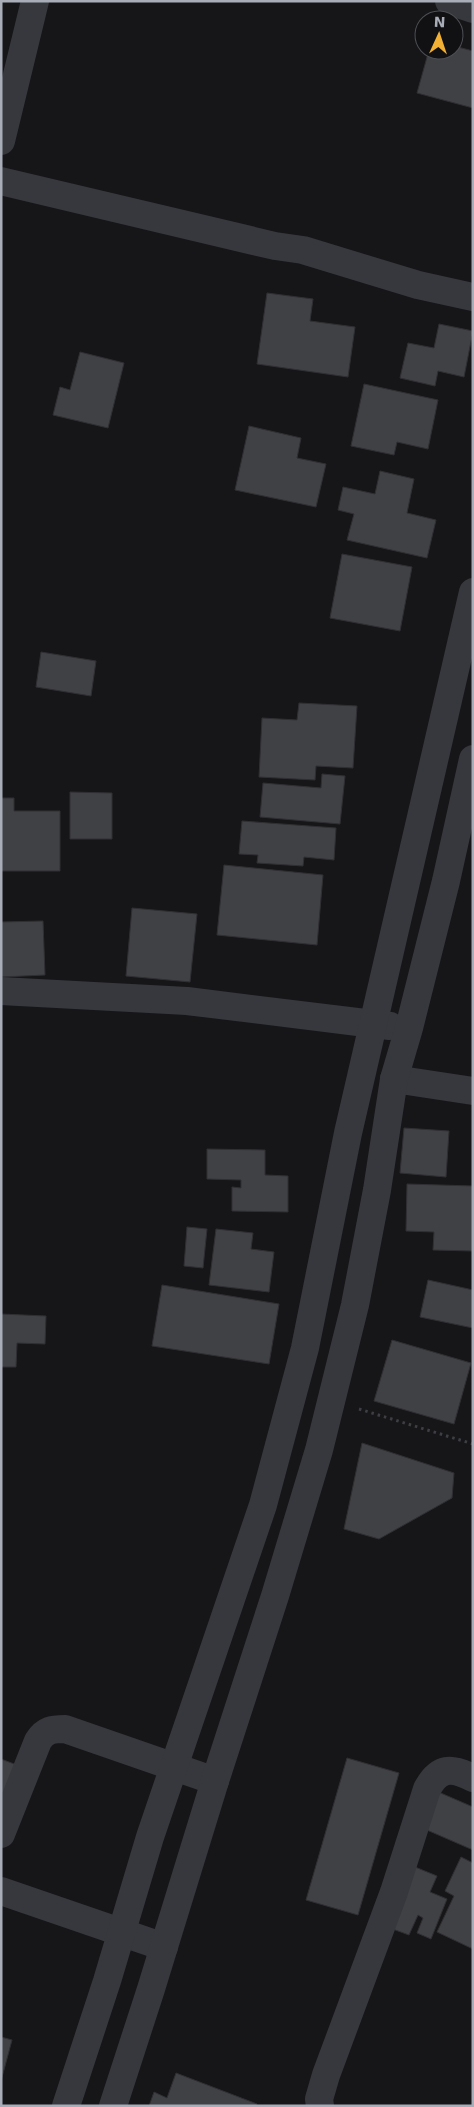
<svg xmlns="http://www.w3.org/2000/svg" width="474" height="2107" viewBox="0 0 474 2107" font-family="'DejaVu Sans',sans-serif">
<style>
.building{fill:#404145;stroke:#303034}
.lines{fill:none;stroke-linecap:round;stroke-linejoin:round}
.path{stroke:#3d3f44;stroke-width:3;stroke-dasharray:2.5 4;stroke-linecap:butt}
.minor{stroke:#37383d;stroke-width:28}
</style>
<rect width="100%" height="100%" fill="#161618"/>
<!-- building -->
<g class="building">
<path d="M 454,46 L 473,51 L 473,108 L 417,93 L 429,50 L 454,50 Z"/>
<path d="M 267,293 L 313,299 L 310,321 L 355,327 L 348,377 L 257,364 Z"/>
<path d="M 439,324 L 473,331 L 464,377 L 438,371 L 435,386 L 400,378 L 408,343 L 434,348 Z"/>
<path d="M 80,352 L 124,363 L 108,428 L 53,415 L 60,387 L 70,390 Z"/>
<path d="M 364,384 L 438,400 L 428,449 L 397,442 L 394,455 L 351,446 Z"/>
<path d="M 249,426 L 301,438 L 297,458 L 326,464 L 316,507 L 235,490 Z"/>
<path d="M 380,471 L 414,479 L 407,513 L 436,520 L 427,558 L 347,540 L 354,514 L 338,510 L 343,487 L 375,494 Z"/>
<path d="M 342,554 L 412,567 L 400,631 L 330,618 Z"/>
<path d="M 41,652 L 96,661 L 91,696 L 36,687 Z"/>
<path d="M 299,703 L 357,706 L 353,768 L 316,766 L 315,780 L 259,777 L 262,718 L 297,720 Z"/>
<path d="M 322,774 L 345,776 L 340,824 L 260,817 L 263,783 L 321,788 Z"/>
<path d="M 70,792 L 112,793 L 112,839 L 70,839 Z"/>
<path d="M 1,798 L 14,798 L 14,811 L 60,811 L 60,871 L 1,871 Z"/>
<path d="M 242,821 L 336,828 L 334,860 L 304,857 L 303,866 L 257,863 L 258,855 L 239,854 Z"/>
<path d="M 224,865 L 323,875 L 317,945 L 217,935 Z"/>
<path d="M 132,908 L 197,914 L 190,982 L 126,976 Z"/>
<path d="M 43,921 L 45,975 L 1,977 L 1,922 Z"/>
<path d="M 404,1128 L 449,1131 L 446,1177 L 400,1173 Z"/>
<path d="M 207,1149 L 265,1150 L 265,1175 L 288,1176 L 288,1212 L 232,1211 L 232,1187 L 241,1188 L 241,1180 L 207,1179 Z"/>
<path d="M 407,1184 L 473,1186 L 473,1251 L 433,1250 L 434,1232 L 406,1231 Z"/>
<path d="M 187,1227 L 207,1229 L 203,1268 L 184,1266 Z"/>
<path d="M 216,1229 L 253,1233 L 251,1249 L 274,1252 L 269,1292 L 209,1285 Z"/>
<path d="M 428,1280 L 473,1290 L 473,1328 L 420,1317 Z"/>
<path d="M 162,1285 L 279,1304 L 269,1364 L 152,1346 Z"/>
<path d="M 1,1314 L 46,1316 L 45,1344 L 17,1343 L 16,1367 L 1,1367 Z"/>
<path d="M 392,1340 L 471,1363 L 454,1424 L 374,1401 Z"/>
<path d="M 362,1443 L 454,1473 L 452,1498 L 379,1539 L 344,1529 Z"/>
<path d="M 347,1758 L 399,1773 L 358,1915 L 306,1900 Z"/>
<path d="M 1,1759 L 22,1767 L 1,1815 Z"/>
<path d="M 436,1791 L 473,1807 L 473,1850 L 420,1827 Z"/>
<path d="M 461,1857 L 473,1863 L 473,1949 L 437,1932 L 454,1896 L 445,1891 Z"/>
<path d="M 415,1867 L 437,1876 L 430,1892 L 447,1899 L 431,1939 L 417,1933 L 423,1918 L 418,1915 L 409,1935 L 390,1928 Z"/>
<path d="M 1,2037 L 12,2040 L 1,2081 Z"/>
<path d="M 176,2073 L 257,2104 L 256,2106 L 149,2106 L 154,2092 L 167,2098 Z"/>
</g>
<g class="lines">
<!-- path -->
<path class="path" d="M 359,1409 L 473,1444"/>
<!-- minor -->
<g class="minor">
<path d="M 449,1 L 473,9"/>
<path d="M 1,141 L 35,1"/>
<path d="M 1,181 L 275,246 L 303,250 L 418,285 L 473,297"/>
<path d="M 1,991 L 187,1001 L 390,1026"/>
<path d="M 394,1079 L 473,1091"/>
<path d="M 1,1834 L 38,1741 C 45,1730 52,1729 65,1729 L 215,1781"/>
<path d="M 1,1891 L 164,1947"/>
<path d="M 66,2106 L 107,1981 L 150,1837 L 263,1505 L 305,1348 L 348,1133 L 473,592"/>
<path d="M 113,2106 L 151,1989 L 215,1781 L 275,1596 L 319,1450 L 355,1305 L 377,1190 L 394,1079 L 409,1028 L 446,881 L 473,759"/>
<path d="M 320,2106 L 319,2099 L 326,2075 L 394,1892 L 427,1789 C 439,1767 451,1767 473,1778"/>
</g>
</g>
<!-- border -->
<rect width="474" height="2107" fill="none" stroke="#a8adb8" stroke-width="5"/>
<!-- north arrow -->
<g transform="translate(439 35) rotate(3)"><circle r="24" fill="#111113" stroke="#4d4f55"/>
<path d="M0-4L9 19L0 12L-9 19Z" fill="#f2b134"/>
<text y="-8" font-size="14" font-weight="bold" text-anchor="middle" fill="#a8adb8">N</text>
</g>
</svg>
